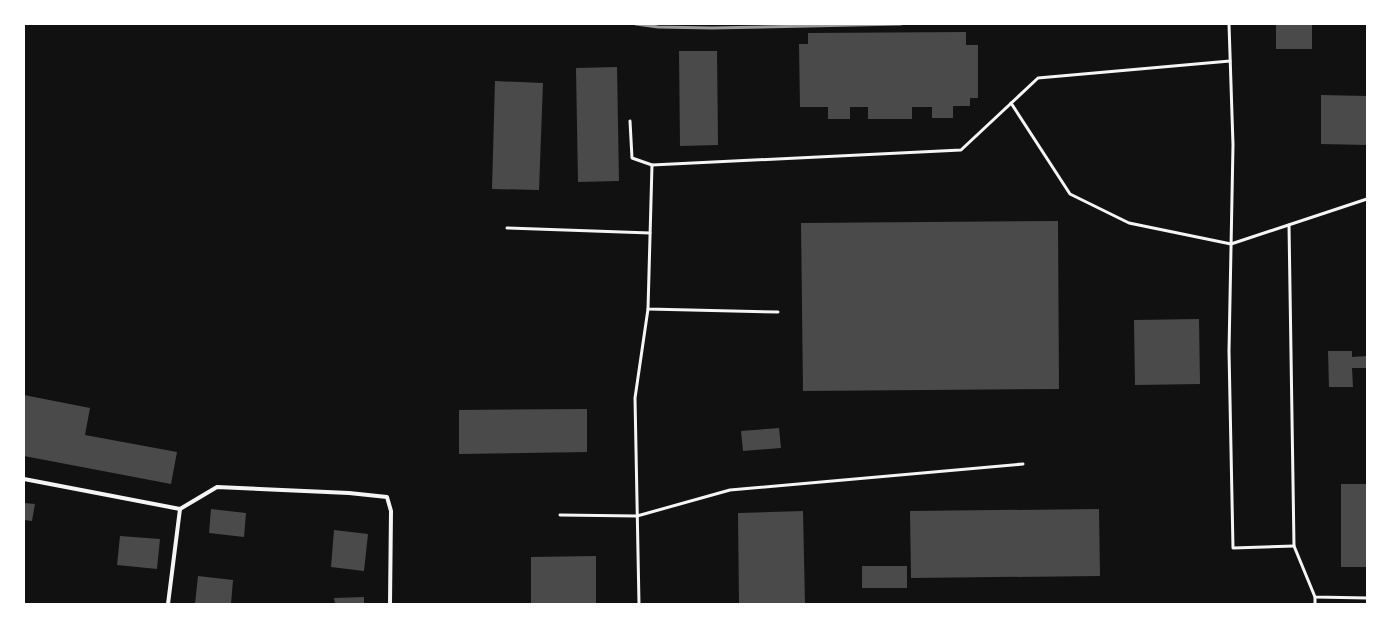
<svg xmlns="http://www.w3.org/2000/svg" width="1391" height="628" viewBox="0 0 1391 628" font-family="'Libre Baskerville',serif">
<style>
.building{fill:#4a4a4a}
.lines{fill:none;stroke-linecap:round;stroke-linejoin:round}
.service{stroke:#f5f5f5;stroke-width:3}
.minor{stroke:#f5f5f5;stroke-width:4}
.rail{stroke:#9a9a9a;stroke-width:3}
</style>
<rect width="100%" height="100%" fill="#111"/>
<!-- building -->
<g class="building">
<rect x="1276" y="24" width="36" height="25"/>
<path d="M 966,32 L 966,45 L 978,45 L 978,98 L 970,98 L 970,106 L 953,106 L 953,118 L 932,118 L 932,107 L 912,107 L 912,119 L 868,119 L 868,107 L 850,107 L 850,119 L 828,119 L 828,107 L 800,107 L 799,44 L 808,44 L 808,33 Z"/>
<path d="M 679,51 L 717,51 L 718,145 L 680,146 Z"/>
<path d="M 617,67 L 619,181 L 578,182 L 576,68 Z"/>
<path d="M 495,81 L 543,83 L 539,190 L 492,189 Z"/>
<path d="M 1321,95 L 1367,96 L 1367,145 L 1321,144 Z"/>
<path d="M 1058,221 L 1059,389 L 803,391 L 801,223 Z"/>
<path d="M 1199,319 L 1200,384 L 1135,385 L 1134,320 Z"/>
<path d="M 1328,351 L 1352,351 L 1352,357 L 1367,356 L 1367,368 L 1352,368 L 1353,387 L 1329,387 Z"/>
<path d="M 24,395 L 90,408 L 85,435 L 177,452 L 171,484 L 24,456 Z"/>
<path d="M 587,409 L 587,452 L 459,454 L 459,410 Z"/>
<path d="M 779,428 L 781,448 L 743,451 L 741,431 Z"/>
<rect x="1341" y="484" width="26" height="83"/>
<path d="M 24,503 L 35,504 L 32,521 L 24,520 Z"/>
<path d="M 211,509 L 246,513 L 244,537 L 209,533 Z"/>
<path d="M 1099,509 L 1100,576 L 911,578 L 910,511 Z"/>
<path d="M 803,511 L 805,604 L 739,604 L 738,513 Z"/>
<path d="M 334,530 L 368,534 L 364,571 L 331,567 Z"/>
<path d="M 120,536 L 160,539 L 157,569 L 117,565 Z"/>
<path d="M 596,556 L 596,604 L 531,604 L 531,557 Z"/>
<rect x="862" y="566" width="45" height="22"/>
<path d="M 198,576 L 233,580 L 231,604 L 195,604 Z"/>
<path d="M 364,597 L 364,604 L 335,604 L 334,598 Z"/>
</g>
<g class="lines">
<!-- service -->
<g class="service">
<path d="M 1229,24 L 1233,145 L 1229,351 L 1233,548 L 1294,546"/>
<path d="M 1011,103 L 1070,194 L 1129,223 L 1231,244 L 1367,199"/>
<path d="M 630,121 L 632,158 L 652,165 L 961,150 L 1038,78 L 1230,61"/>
<path d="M 652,165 L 648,309 L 778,312"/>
<path d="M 1289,225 L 1294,546 L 1315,597 L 1367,598"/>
<path d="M 507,228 L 650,233"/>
<path d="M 560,515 L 637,516 L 730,490 L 1023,464"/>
<path d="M 639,604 L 635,398 L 648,309"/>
<path d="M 1315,604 L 1315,597"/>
</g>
<!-- minor -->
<g class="minor">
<path d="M 24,479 L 180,509"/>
<path d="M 180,509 L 217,487 L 349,493 L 387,497 L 391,511 L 390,604"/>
<path d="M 168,604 L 180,509"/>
</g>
<!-- rail -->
<path class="rail" d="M 636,24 L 658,27 L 712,28 L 901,24"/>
</g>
<!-- border -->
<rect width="1391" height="628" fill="none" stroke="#ffffff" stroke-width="50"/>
</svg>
